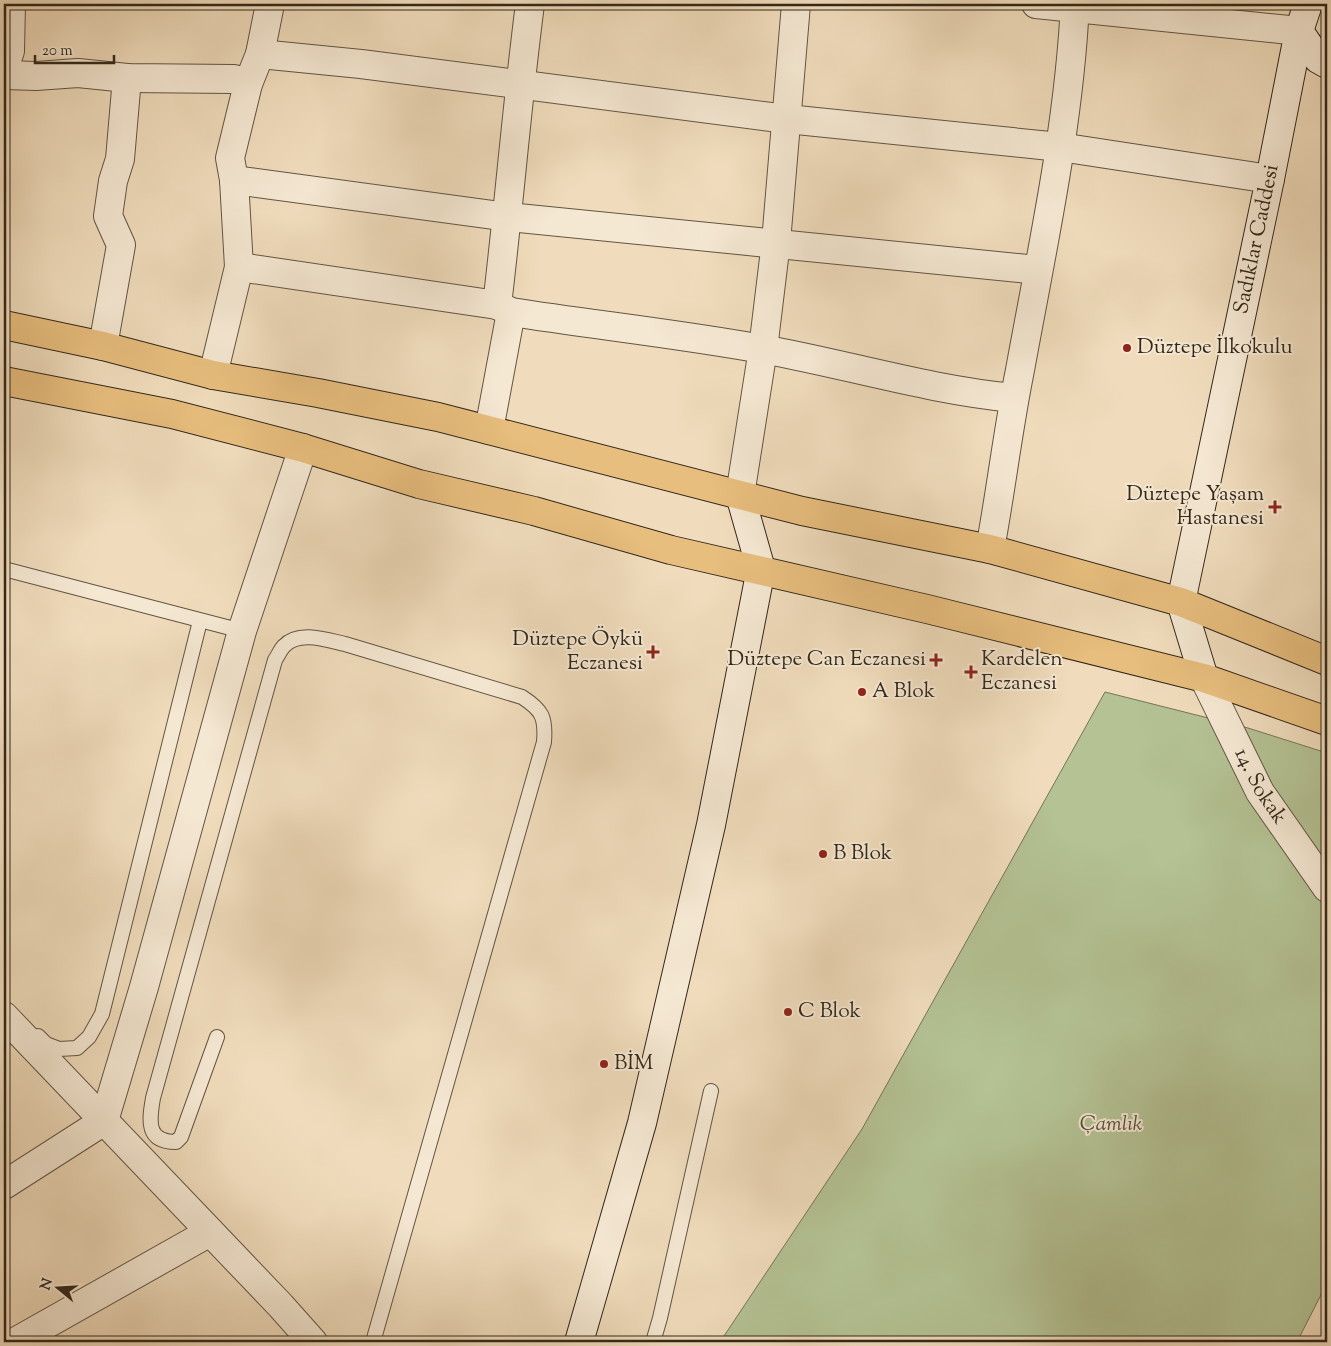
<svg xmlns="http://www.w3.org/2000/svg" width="1331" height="1346" viewBox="0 0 1331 1346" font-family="'Sorts Mill Goudy',serif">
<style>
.green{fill:#b4c294;stroke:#747558}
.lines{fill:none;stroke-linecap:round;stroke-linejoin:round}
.lane-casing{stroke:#625543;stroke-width:16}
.street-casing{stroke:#625543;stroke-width:30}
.secondary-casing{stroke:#33281b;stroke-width:30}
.primary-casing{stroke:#33281b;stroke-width:30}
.lane{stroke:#f5e8d3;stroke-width:14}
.street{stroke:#f5e8d3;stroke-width:28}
.secondary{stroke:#f5e8d3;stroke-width:28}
.primary{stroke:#e8be7e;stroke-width:28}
.poi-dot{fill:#8f2418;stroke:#f5e8d3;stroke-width:2}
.labels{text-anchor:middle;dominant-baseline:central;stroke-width:4;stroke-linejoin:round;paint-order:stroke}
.street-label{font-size:21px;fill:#33281b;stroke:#f5e8d3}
.poi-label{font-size:21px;fill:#33281b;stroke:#f5e8d3;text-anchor:start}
.park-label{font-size:21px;font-style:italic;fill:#534e39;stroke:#f5e8d3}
</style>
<rect width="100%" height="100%" fill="#f0dcbc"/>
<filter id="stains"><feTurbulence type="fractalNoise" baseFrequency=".004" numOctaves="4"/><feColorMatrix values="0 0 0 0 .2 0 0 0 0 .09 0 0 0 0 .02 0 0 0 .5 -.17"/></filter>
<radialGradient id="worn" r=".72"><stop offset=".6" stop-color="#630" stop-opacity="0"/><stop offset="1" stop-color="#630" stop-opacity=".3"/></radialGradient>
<!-- green -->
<path class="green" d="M 1105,692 L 1248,728 L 1327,753 L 1327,1283 L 1297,1342 L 720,1342 L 862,1129 Z"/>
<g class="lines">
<defs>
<g id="lane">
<path d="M 4,569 L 242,631"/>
<path d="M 38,1036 L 46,1044 L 59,1049 L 77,1048 L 89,1037 L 102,1014 L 200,621"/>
<path d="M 217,1037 L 181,1137 L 176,1142 C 146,1142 149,1121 153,1098 L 275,660 C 278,656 280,650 284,646 C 299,630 327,640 345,644 L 522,697 C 542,710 546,717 544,742 L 373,1342"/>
<path d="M 653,1342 L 660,1318 L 711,1091"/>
</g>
<g id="street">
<path d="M 1036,4 L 1299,31"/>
<path d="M 260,54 L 361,64 L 787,119 L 1060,147 L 1270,179"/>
<path d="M 4,69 L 10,51 L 11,4"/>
<path d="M 4,75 L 36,76 L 78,73 L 127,78 L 234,79 L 248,84"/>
<path d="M 234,180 L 508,217 L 1038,270"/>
<path d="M 239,267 L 497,305 L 511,312 C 595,325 679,334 762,349 C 846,364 929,390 1014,398"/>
<path d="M 497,305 C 509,205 517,104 530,4"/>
<path d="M 103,346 L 121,245 L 108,216 L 113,181 L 120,159 L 127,78"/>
<path d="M 213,375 L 239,267 L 234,180 L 230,158 L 248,84 L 260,54 L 270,4"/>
<path d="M 489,430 L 511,312"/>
<path d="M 740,495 L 763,349 L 776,242 L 796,4"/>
<path d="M 990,549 C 1001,490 1008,429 1020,370 C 1042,249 1069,127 1075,4"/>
<path id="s1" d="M 1204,678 L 1260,792 L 1327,888"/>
<path d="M 4,1016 L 281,1306 L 313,1342"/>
<path d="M 4,1185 L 104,1121 L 144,987 L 242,631 L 303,448"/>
<path d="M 15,1342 L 210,1232"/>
</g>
<g id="secondary">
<path d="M 1299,31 L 1318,59 L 1327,64"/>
<path id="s2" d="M 1204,678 L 1181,602 L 1270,179 L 1299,31 L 1308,4"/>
<path d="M 579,1342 L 642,1123 L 711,825 L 761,569 L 740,495"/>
</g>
<g id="primary">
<path d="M 4,325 L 103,346 L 213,375 L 318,393 L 438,417 L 802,511 L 990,549 L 1181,602 L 1327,661"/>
<path d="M 4,381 L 172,414 L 303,448 L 419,484 L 534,511 L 671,550 L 927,609 L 1204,678 L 1327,721"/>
</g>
</defs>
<!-- lane casing -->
<use href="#lane" class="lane-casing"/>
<!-- street casing -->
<use href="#street" class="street-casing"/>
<!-- secondary casing -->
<use href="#secondary" class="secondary-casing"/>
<!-- primary casing -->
<use href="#primary" class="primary-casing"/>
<!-- lane -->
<use href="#lane" class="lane"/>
<!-- street -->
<use href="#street" class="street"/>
<!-- secondary -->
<use href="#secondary" class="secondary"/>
<!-- primary -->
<use href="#primary" class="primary"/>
</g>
<!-- markers -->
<g class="poi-dot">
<circle cx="1127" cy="348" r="5"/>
<path d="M1272.5 499.5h5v5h5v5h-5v5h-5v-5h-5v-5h5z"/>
<path d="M650.5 644.5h5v5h5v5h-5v5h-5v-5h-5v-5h5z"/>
<path d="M933.5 652.5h5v5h5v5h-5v5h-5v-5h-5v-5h5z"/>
<path d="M968.5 664.5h5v5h5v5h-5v5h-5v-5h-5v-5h5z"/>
<circle cx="862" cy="692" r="5"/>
<circle cx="823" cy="854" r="5"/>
<circle cx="788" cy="1012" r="5"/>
<circle cx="604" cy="1064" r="5"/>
</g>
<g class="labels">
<!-- street labels -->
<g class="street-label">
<text stroke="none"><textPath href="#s2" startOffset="450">Sadıklar Caddesi</textPath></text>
<text stroke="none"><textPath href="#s1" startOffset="122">14. Sokak</textPath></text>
</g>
<!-- poi labels -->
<g class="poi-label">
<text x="1137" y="348">Düztepe İlkokulu</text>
<text x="1264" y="495" text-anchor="end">Düztepe Yaşam<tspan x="1264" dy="24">Hastanesi</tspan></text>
<text x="643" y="640" text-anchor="end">Düztepe Öykü<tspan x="643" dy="24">Eczanesi</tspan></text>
<text x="926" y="660" text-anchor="end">Düztepe Can Eczanesi</text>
<text x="981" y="660">Kardelen<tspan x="981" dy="24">Eczanesi</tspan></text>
<text x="872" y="692">A Blok</text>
<text x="833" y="854">B Blok</text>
<text x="798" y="1012">C Blok</text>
<text x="614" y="1064">BİM</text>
</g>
<!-- park labels -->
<g class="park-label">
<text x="1111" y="1125">Çamlık</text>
</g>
</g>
<!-- margin -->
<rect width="1331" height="1346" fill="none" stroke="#f0dcbc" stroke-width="20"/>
<rect x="5" y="5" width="1321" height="1336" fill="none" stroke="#33281b" stroke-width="2.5"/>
<rect x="10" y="10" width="1311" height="1326" fill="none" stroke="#33281b"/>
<!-- north arrow -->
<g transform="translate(58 1288) rotate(288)" stroke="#f5e8d3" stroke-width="4" paint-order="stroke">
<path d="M0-4L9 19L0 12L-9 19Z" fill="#33281b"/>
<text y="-8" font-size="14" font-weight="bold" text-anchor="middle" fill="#33281b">N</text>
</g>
<!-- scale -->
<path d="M35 55v8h79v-8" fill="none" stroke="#33281b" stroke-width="2.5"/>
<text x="42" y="55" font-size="15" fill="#33281b" stroke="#f5e8d3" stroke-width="4" paint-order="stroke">20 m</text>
<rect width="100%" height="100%" filter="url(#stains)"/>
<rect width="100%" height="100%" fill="url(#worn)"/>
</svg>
